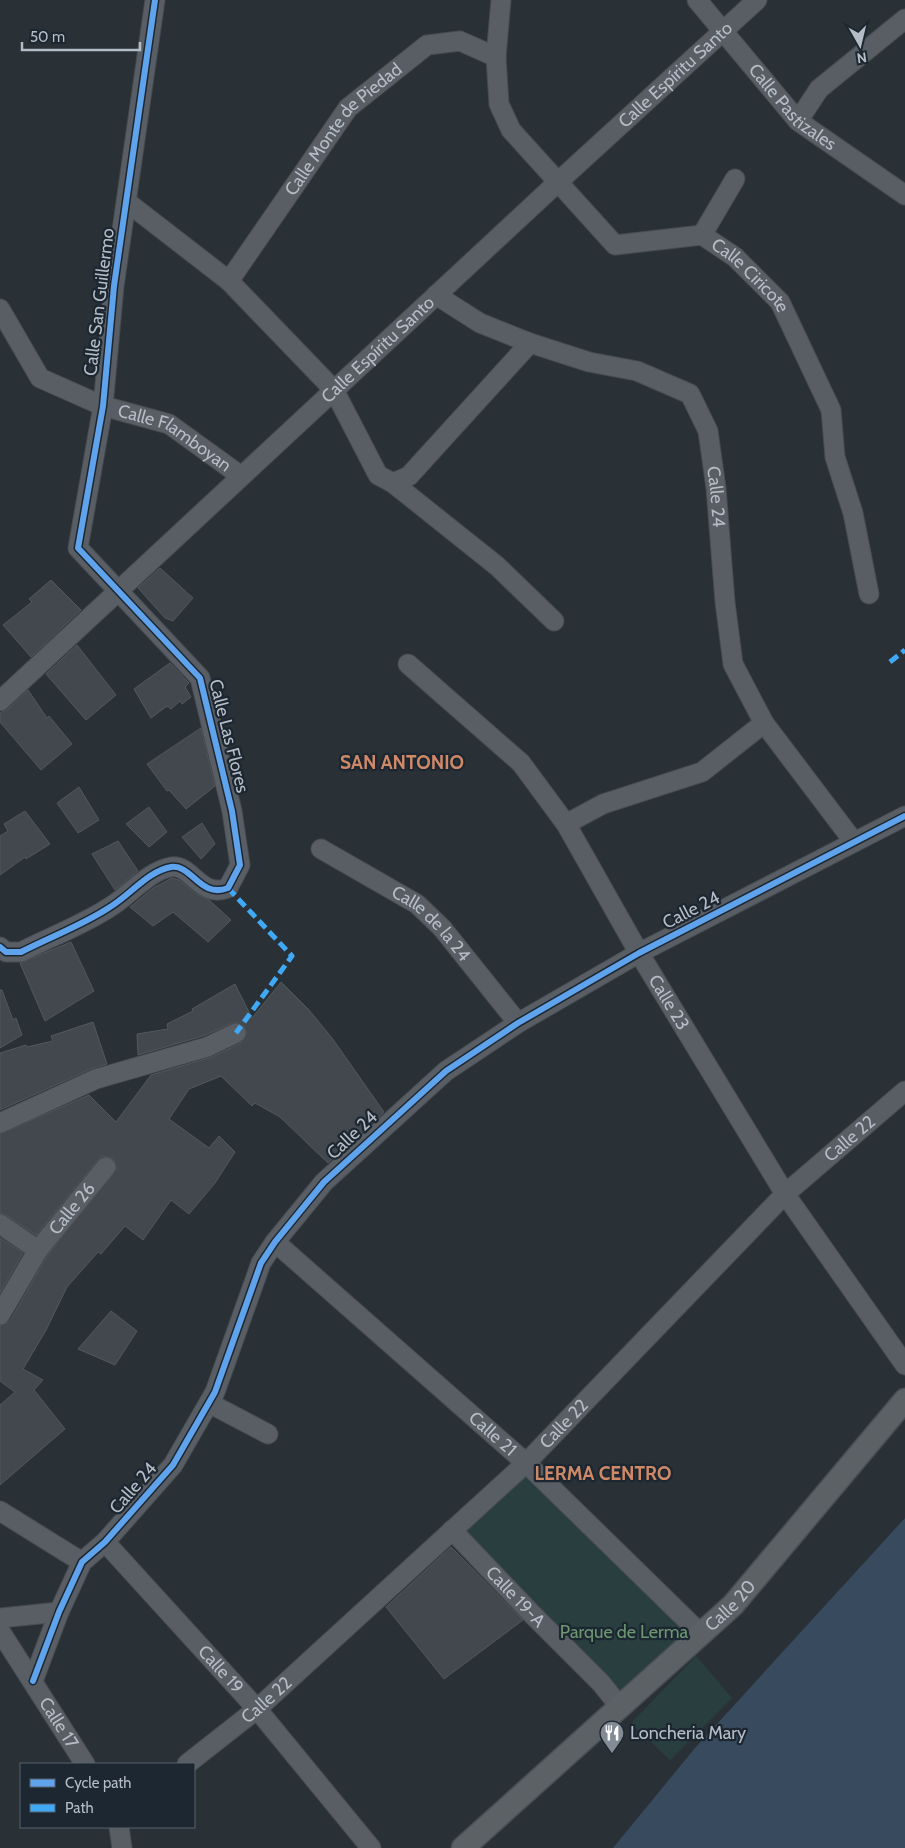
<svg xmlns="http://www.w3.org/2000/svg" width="905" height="1848" viewBox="0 0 905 1848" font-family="Cabin,sans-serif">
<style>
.green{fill:#293e3e}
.water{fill:#384b5e}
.building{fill:#42484d;stroke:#51585e}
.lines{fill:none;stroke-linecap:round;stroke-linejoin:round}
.minor-casing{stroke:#484c51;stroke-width:21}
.major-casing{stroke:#474d53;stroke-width:25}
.minor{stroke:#595e65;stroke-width:19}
.major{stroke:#5c6166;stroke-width:22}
.quiet{stroke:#3fa9f5;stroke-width:5;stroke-dasharray:10 5;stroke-linecap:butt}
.cycleway-casing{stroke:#1d2731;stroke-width:9}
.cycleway{stroke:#60a3ed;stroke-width:6}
.labels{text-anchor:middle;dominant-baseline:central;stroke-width:4.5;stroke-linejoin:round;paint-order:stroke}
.street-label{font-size:18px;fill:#b4bdc7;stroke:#1d2731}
.park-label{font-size:18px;fill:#6c9771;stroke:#1d2731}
.poi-label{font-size:18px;fill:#b4bdc7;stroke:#1d2731;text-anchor:start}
.neighbourhood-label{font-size:19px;font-weight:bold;fill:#cf8967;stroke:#1d2731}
</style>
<rect width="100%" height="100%" fill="#293036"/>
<!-- green -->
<g class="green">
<path d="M 526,1463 L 701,1634 L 620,1707 L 452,1530 Z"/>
<path d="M 696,1656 L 732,1698 L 670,1760 L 631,1723 Z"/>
</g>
<!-- water -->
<path class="water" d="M 905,1518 L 905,1848 L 613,1848 L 695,1748 Z"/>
<!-- building -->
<g class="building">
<path d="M 160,568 L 193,598 L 173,621 L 165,618 L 138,588 Z"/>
<path d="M 51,580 L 81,610 L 31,657 L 3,625 L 32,602 L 29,599 Z"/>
<path d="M 77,645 L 116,695 L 86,720 L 46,674 Z"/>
<path d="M 170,663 L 189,683 L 185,687 L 191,697 L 182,704 L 180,701 L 171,709 L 167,706 L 151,718 L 134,689 Z"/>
<path d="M 28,690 L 47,718 L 49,716 L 72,744 L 41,770 L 0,722 L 0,713 L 8,709 Z"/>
<path d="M 201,728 L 215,786 L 186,809 L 169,790 L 167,791 L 147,764 Z"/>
<path d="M 79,787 L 99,820 L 78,833 L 57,803 Z"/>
<path d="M 149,807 L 167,832 L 149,847 L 126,824 Z"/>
<path d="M 25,811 L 50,844 L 26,859 L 25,857 L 0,875 L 0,836 L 8,831 L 4,824 Z"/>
<path d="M 202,823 L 215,844 L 201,859 L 182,837 Z"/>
<path d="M 118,841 L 138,871 L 115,890 L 92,854 Z"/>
<path d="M 172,878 L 179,880 L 196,894 L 209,900 L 231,920 L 208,942 L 173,912 L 153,926 L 130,907 L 153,888 Z"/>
<path d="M 71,942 L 94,991 L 45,1021 L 20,963 Z"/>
<path d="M 281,982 L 309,1010 L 332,1038 L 384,1112 L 328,1163 L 280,1117 L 255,1103 L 252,1106 L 221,1076 L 189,1089 L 169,1119 L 209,1148 L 219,1136 L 235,1152 L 215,1183 L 189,1214 L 171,1200 L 143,1240 L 125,1226 L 101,1254 L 98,1252 L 67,1287 L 46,1330 L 23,1369 L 43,1380 L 34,1390 L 65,1429 L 0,1485 L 0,1405 L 15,1392 L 0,1381 L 0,1326 L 10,1321 L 47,1256 L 117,1168 L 113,1158 L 102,1156 L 98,1160 L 36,1235 L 6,1215 L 0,1213 L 0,1134 L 89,1095 L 116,1122 L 151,1075 L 212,1057 L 241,1043 L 247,1033 L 242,1023 L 232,1023 L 203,1036 L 138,1055 L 137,1034 L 168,1029 L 167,1024 L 193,1011 L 192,1009 L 235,984 L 252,1018 Z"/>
<path d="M 0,990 L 2,990 L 13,1020 L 16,1018 L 22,1035 L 0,1048 Z"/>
<path d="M 93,1022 L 107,1064 L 91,1069 L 0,1110 L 0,1053 L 26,1045 L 27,1047 L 53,1041 L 51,1036 Z"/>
<path d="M 0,1238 L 23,1253 L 0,1293 Z"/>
<path d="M 111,1311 L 137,1331 L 115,1365 L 78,1349 Z"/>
<path d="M 451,1547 L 523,1620 L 444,1679 L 386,1607 Z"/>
</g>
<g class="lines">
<defs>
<g id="minor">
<path id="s1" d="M 501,0 L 496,57 L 499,104 L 511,130 L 615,245 L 702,235 L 735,257 L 780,302 L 831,410 L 835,457 L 853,513 L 869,594"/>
<path id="s2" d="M 697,0 L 798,121 L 905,195"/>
<path d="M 798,121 L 819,89 L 905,19"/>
<path d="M 127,202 L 229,281 L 334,390 L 378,475 L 393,483 L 497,566 L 554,621"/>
<path d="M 702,235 L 735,179"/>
<path id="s3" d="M 229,281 L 348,108 L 427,45 L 460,41 L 496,57"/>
<path id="s4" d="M 436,295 L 480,323 L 530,343 L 589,362 L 637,371 L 690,394 L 708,431 L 716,488 L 725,602 L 733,664 L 764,723 L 854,842"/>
<path id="s5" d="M 0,309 L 40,378 L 103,406 L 169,424 L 241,476"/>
<path d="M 393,483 L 409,476 L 530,343"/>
<path id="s6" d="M 408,664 L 521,763 L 566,824 L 639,953 L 785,1194 L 905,1365"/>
<path id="s7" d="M 0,701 L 558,182 L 757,0"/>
<path d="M 566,824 L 603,804 L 702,772 L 764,723"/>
<path id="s8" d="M 321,849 L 417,904 L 442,928 L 518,1023"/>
<path d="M 0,947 L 6,952 L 21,952 C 50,937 83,925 110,907 C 129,896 148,871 171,867 C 192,864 200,899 228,888 L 240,865 L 232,811 L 200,678 L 78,548 L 103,406 L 114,286 L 155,0"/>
<path d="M 0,1123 L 96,1079 L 207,1047 L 236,1033"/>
<path d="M 0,1224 L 38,1250"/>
<path id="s9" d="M 275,1242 L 526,1463 L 701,1634"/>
<path id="s10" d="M 0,1315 L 38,1250 L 106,1167"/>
<path d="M 209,1403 L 268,1434"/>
<path d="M 0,1511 L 82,1562"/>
<path id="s11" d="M 452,1530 L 531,1613 L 601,1683 L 620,1707"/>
<path id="s12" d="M 105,1542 L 257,1709 L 371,1848"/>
<path d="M 0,1618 L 59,1612"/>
<path id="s13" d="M 0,1631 L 85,1764"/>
<path d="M 33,1681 L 59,1612 L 82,1562 L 105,1542 L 173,1465 L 215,1392 L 261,1263 L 275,1242 L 324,1182 L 446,1071 L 518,1023 L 639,953 L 905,816"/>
<path id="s14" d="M 187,1764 L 257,1709 L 526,1463 L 785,1194 L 905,1091"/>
<path d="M 119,1827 L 122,1848"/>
</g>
<g id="major">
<path id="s15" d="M 463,1848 L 733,1605 L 905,1400"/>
</g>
</defs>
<!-- minor casing -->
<use href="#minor" class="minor-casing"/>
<!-- major casing -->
<use href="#major" class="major-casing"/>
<!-- minor -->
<use href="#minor" class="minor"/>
<!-- major -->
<use href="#major" class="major"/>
<!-- quiet -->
<g class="quiet">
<path d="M 890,662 L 905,650"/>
<path d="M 228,888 L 292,956 L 236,1033"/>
</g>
<defs>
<g id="cycleway">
<path d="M 0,947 L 6,952 L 21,952 C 50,937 83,925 110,907 C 129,896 148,871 171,867 C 192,864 200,899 228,888 L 240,865 L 232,811 L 200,678 L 78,548 L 103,406 L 114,286 L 155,0"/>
<path d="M 33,1681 L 59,1612 L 82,1562 L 105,1542 L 173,1465 L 215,1392 L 261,1263 L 275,1242 L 324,1182 L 446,1071 L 518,1023 L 639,953 L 905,816"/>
</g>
</defs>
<!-- cycleway casing -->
<use href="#cycleway" class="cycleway-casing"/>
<!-- cycleway -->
<use href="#cycleway" class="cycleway"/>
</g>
<!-- icons -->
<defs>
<symbol id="restaurant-pin" viewBox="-11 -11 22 30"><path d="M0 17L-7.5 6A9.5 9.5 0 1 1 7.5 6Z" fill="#838c94" stroke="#1d2731"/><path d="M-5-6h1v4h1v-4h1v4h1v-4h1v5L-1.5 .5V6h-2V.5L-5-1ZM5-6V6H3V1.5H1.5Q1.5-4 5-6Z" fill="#fff"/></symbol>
</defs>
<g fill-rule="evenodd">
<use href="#restaurant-pin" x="598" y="1719" width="28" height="38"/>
</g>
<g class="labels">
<!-- street labels -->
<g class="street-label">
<text stroke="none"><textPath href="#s7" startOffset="921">Calle Espíritu Santo</textPath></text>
<text stroke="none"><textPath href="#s2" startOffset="144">Calle Pastizales</textPath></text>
<text stroke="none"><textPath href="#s3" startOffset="191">Calle Monte de Piedad</textPath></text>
<text stroke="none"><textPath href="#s1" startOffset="439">Calle Ciricote</textPath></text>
<text transform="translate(99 302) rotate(-83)">Calle San Guillermo</text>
<text stroke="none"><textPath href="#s7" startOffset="516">Calle Espíritu Santo</textPath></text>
<text stroke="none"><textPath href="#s5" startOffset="228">Calle Flamboyan</textPath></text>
<text stroke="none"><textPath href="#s4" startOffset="382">Calle 24</textPath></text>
<text transform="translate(229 736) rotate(76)">Calle Las Flores</text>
<text transform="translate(691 910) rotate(-27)">Calle 24</text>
<text stroke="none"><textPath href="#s8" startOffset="134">Calle de la 24</textPath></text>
<text stroke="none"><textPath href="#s6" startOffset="432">Calle 23</textPath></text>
<text transform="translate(352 1135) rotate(-43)">Calle 24</text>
<text stroke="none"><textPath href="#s14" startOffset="912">Calle 22</textPath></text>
<text stroke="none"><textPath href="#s10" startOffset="129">Calle 26</textPath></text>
<text stroke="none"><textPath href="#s14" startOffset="508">Calle 22</textPath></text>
<text stroke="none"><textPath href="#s9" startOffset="290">Calle 21</textPath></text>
<text transform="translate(133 1488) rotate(-49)">Calle 24</text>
<text stroke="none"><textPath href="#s11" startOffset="92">Calle 19-A</textPath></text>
<text stroke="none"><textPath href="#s15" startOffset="361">Calle 20</textPath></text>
<text stroke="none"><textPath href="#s12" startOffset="172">Calle 19</textPath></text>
<text stroke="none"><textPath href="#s14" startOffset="102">Calle 22</textPath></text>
<text stroke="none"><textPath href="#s13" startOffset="109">Calle 17</textPath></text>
</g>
<!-- park labels -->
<g class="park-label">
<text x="624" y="1632">Parque de Lerma</text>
</g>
<!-- poi labels -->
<g class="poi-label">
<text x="630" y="1733">Loncheria Mary</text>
</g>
<!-- neighbourhood labels -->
<g class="neighbourhood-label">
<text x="402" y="762">SAN ANTONIO</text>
<text x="603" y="1473">LERMA CENTRO</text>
</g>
</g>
<!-- legend -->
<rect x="20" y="1763" width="175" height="65" fill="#1d2731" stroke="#59636d"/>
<rect x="30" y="1779" width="25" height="8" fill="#60a3ed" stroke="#59636d"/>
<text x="65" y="1788" font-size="15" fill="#b4bdc7">Cycle path</text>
<rect x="30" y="1804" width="25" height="8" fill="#3fa9f5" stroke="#59636d"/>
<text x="65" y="1813" font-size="15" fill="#b4bdc7">Path</text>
<!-- north arrow -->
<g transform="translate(860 45) rotate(172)" stroke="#1d2731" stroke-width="4" paint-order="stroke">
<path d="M0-4L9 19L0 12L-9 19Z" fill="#b4bdc7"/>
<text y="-8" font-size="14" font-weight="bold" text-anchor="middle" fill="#b4bdc7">N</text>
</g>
<!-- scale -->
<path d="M22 42v8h118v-8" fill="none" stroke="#b4bdc7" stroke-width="2.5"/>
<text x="30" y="42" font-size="15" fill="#b4bdc7" stroke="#1d2731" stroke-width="4" paint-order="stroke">50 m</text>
</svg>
